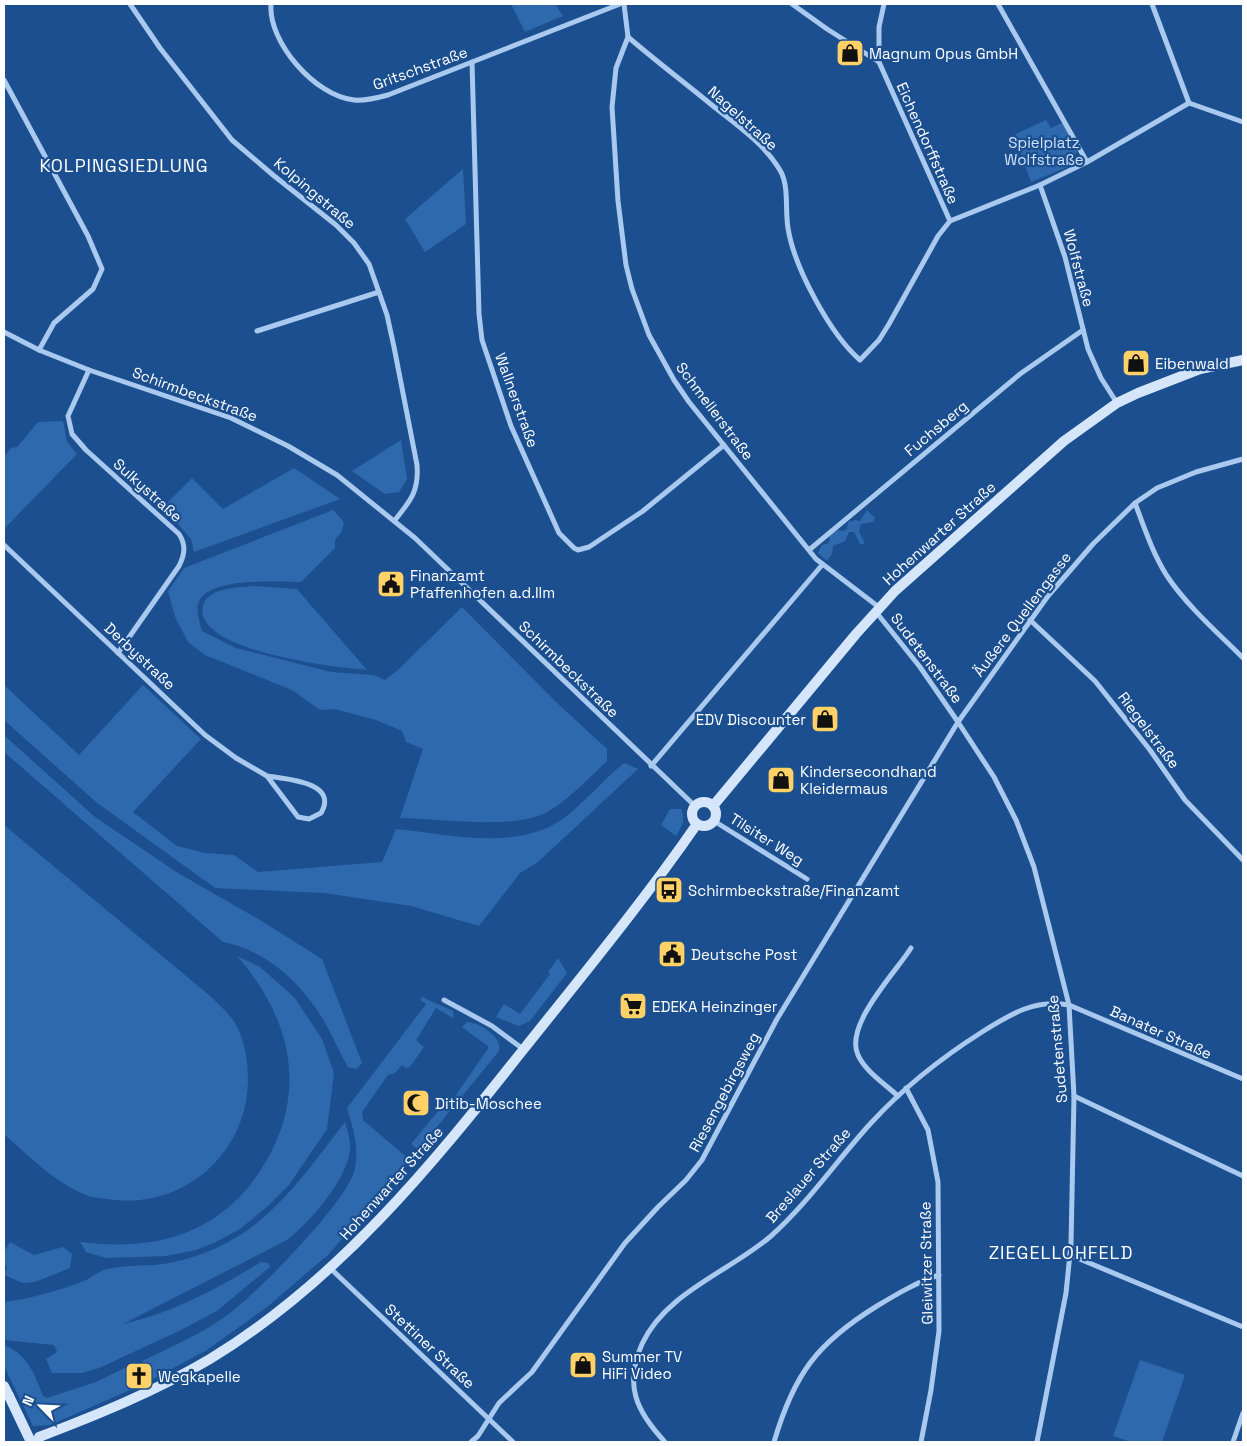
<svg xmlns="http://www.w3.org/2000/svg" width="1247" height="1446" viewBox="0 0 1247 1446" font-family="'Space Grotesk',sans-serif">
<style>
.green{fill:#2e69ad}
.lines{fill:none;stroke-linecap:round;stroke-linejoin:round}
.street{stroke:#a9c9ee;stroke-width:5}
.secondary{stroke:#d6e6fa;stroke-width:10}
.secondary-bridge{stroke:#d6e6fa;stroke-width:10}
.labels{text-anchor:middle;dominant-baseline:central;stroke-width:4.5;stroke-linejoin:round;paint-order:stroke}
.poi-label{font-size:15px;fill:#fff;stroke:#1b4f8f;text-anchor:start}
.street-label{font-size:15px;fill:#fff;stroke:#1b4f8f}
.park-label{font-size:15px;fill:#cfe3fa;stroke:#1b4f8f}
.quarter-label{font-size:18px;letter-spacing:1px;fill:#fff;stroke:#1b4f8f}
</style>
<rect width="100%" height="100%" fill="#1b4f8f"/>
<!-- green -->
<g class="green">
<path d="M 511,4 L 555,4 L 563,16 L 525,32 Z"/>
<path d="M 1046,120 L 1051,128 L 1064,122 L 1079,147 L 1070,166 L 1031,182 L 1014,135 Z"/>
<path d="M 463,169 L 466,224 L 425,252 L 405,219 Z"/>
<path d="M 63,421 L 67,442 L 77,454 L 4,529 L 4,457 L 11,448 L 17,447 L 38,422 Z"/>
<path d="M 401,440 L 407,479 L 399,492 L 385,494 L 352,471 Z"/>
<path d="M 294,468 L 340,499 L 194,552 L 191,539 L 163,507 L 192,478 L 223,509 Z"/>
<path d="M 333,510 L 344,522 L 342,531 L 335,540 L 335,548 L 301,582 C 278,582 206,576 198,604 C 196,612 200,623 202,631 L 236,648 L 331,672 L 374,675 L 385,680 L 400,668 L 462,607 L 555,701 L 607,749 L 607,761 C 590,777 560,809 538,816 C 503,828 439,819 400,818 L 423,749 L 406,742 L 402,731 L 376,720 L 335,709 L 320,710 L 292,690 L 205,655 L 188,642 L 175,617 L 168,591 L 184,568 Z"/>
<path d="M 867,510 L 875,518 L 873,522 L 861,524 L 859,531 L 865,544 L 860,544 L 854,532 L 849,532 L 845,541 L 833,546 L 832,554 L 827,561 L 818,553 L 822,545 L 827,544 L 830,540 L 829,537 L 837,530 L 843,531 L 847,529 L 848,522 L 855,520 L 860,521 Z"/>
<path d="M 253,586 L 297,589 L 367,670 C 337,668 192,651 203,606 C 208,587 237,588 253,586 Z"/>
<path d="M 4,685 L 79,755 L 143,685 L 201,739 L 133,812 L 177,846 L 205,853 L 234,855 L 258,872 L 382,862 L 396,829 C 449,834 517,852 564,818 C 585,802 603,780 624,763 L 638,769 L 538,862 L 520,873 L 479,926 L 411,906 L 324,893 L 215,888 L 96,802 L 4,720 Z"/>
<path d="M 4,735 L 95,817 L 178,873 L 260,920 L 322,959 L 362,1063 L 356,1069 L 348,1067 C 337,1048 329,1027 317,1010 C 295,977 261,949 223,942 L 4,752 Z"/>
<path d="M 670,809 L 681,809 C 686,820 682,826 676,836 L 661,825 Z"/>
<path d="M 4,825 L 209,995 C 217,1003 229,1013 235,1023 C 245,1040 248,1062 248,1081 C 247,1155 181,1211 108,1199 C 101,1198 92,1198 86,1195 C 54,1182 29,1156 4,1134 Z"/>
<path d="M 237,956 L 260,967 L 295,998 L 322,1039 L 334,1073 L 327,1129 L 289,1185 L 267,1207 L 240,1229 L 216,1242 L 196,1250 L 166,1256 L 106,1258 L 86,1252 L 80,1242 C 114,1246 149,1246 182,1234 C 213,1223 239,1202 258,1174 C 309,1100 295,1022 237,956 Z"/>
<path d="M 558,958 L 567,973 L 530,1021 L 519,1026 L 496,1017 L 504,1004 L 520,1014 L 550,974 L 548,972 Z"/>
<path d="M 422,997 L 453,1011 L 454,1016 L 453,1018 L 436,1008 L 416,1040 L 424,1047 L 410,1067 L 406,1068 L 402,1065 L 395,1073 L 388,1075 L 362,1112 L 363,1120 L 410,1160 L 329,1254 L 267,1307 L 207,1350 L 153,1379 L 142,1361 C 171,1347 201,1334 226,1316 C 255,1296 346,1202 354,1172 C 360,1150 353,1128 347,1108 L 426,1004 L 420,1000 Z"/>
<path d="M 467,1022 C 479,1022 503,1037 499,1051 L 418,1150 L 411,1144 L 448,1099 L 452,1101 L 489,1047 L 462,1027 Z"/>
<path d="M 345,1122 C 347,1130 351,1140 350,1149 C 348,1179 310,1222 287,1240 L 123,1324 C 172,1313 219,1288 261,1262 L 268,1263 L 270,1267 L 217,1311 L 179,1331 L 99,1368 L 82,1373 L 52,1373 L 46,1359 L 57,1352 L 54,1345 L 4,1340 L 4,1302 C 27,1299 59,1291 81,1282 C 91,1279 97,1271 108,1269 C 128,1264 149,1267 169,1263 C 258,1245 293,1189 345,1122 Z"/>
<path d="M 10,1242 L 34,1255 L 63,1247 L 72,1254 L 70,1268 L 35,1282 L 23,1283 L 4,1275 L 7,1267 L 4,1265 L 4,1252 Z"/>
<path d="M 4,1345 C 26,1353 35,1374 43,1396 L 47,1398 L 96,1382 L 127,1367 L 137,1387 L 50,1425 L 33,1426 L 4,1366 Z"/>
<path d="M 1140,1360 L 1185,1375 L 1162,1442 L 1131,1442 L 1113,1436 Z"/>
</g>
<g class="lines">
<!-- street -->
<g class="street">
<path d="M 130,4 L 160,48 L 232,140 L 273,175 L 336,225 L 354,243 L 369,264 L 387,315 L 394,347 L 417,465 C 419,491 411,500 395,520"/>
<path d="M 271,4 C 268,42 315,96 354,100 C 365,101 377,98 388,95 L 620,4"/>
<path d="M 624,4 L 628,37 L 616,68 L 612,107 L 618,201 L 626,265 L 632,289 L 649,335 L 674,380 L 689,402 L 816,559 L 880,608"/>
<path d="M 792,4 L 827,29 L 879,62 L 950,221 L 1040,185"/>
<path d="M 998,4 L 1087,162"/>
<path d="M 628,37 C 656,61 685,83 713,106 C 737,125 766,145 781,172 C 789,187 785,211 788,228 C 794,267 830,334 860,360 L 879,340 L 889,324 L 938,236 L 950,221"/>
<path d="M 472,62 L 479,314 L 482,340 L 511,426 L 559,533 L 574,548 L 578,550 L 589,547 L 643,511 L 724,445"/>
<path d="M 879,62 L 879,27 L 884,4"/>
<path d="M 4,80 L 88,236 L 102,269 L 93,289 L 54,323 L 39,350"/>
<path d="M 1189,103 L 1243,122"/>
<path d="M 257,331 L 379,292"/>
<path d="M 4,332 L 39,350 L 89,370 L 231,418 L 288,446 L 337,475 L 415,538 L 695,806"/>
<path d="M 89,370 L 68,416 L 72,434 L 86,450 L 179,534 C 186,545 185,554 179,566 L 118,653"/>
<path d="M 1117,403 L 1101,378 L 1088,349 L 1065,257 L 1040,185 L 1087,162 L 1189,103 L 1152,4"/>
<path d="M 1135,503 C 1144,527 1153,554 1167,576 C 1188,607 1217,632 1243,658"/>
<path d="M 4,545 L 205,735 L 236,758 L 267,776 L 298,817 L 309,819 L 321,813 C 339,782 286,779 267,776"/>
<path d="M 809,550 L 1020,374 L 1083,330"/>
<path d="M 876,612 L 920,667 L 958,722 L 994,777 L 1016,820 L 1034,867 L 1069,1005 L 1074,1096 L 1071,1244 L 1066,1293 L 1037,1442"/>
<path d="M 1030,620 L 1095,681 L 1150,750 L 1185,800 L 1243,860"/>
<path d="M 651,766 L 822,565"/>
<path d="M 714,821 L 807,879"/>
<path d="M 444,1000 L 492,1026 L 523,1049"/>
<path d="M 906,1088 L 928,1130 L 938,1182 L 939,1331 L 931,1390 L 921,1442"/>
<path d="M 898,1096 C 885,1084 865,1071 858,1055 C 844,1025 896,972 911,948"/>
<path d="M 1074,1096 L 1243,1176"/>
<path d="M 1070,1255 L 1243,1327"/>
<path d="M 330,1268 L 513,1442"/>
<path d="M 471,1442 L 478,1436 L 499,1403 L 532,1372 L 625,1243 L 658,1207 L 686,1180 L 702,1160 L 777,1019 L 958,722 L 1048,596 L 1093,544 L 1135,503 L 1157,488 L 1196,472 L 1243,459"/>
<path d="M 665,1442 C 636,1411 624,1385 642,1344 C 666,1292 731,1271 771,1236 C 809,1202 837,1160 871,1123 C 904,1087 941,1058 982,1032 C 1009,1015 1036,998 1069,1005 L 1243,1079"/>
<path d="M 774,1442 C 794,1374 817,1343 877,1306 C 897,1294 917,1282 939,1275"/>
<path d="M 1233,1442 L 1243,1413"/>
</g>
<!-- secondary -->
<g class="secondary">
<circle cx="704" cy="814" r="12"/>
<path d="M 713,806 L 856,634 L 895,591 L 1064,441 L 1117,403 L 1138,393 L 1200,369 L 1243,360"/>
<path d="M 4,1386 L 9,1396"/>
<path d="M 39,1437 C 97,1415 156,1391 210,1359 C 337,1282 432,1165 523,1050 C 582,976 643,902 697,824"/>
</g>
<!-- secondary-bridge -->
<path class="secondary-bridge" d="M 9,1396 L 31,1442"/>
</g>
<!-- icons -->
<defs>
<symbol id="shop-square" viewBox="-11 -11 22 22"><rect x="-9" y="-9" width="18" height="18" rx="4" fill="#ffd166" stroke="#1b4f8f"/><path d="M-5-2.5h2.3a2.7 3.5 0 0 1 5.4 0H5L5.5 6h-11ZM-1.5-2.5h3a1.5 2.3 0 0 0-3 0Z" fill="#111"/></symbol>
<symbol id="civic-square" viewBox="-11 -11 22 22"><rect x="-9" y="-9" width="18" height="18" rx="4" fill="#ffd166" stroke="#1b4f8f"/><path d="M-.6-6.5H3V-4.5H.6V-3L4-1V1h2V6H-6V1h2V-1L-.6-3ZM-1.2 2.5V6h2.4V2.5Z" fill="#111"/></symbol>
<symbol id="bus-square" viewBox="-11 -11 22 22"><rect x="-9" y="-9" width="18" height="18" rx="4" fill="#ffd166" stroke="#1b4f8f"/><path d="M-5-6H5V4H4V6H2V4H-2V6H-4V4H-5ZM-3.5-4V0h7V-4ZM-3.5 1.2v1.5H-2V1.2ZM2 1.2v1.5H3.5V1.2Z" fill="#111"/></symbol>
<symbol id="supermarket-square" viewBox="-11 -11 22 22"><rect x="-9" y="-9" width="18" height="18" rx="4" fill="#ffd166" stroke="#1b4f8f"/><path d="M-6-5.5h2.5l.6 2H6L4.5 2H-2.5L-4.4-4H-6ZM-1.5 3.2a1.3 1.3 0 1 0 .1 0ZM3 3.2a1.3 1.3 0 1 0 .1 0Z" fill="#111"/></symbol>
<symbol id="mosque-square" viewBox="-11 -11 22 22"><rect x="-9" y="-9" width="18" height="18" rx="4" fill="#ffd166" stroke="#1b4f8f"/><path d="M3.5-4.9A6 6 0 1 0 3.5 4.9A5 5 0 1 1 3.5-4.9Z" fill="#111"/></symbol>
<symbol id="church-square" viewBox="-11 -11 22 22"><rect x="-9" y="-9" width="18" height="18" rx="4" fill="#ffd166" stroke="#1b4f8f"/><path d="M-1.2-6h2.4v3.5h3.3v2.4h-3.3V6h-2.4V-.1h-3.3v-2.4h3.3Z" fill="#111"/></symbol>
</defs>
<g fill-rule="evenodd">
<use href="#shop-square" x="834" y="37" width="32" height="32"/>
<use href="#shop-square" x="1120" y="347" width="32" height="32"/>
<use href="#civic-square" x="375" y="568" width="32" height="32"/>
<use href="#shop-square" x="809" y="703" width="32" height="32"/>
<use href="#shop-square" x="765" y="764" width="32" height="32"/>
<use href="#bus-square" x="653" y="874" width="32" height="32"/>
<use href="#civic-square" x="656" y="938" width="32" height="32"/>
<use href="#supermarket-square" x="617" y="990" width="32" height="32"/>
<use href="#mosque-square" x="400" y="1087" width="32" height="32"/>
<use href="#shop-square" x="567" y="1349" width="32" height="32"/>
<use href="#church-square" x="123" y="1360" width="32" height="32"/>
</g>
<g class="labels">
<!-- poi labels -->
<g class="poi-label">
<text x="869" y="53">Magnum Opus GmbH</text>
<text x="1155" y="363">Eibenwald</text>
<text x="410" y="575">Finanzamt<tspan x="410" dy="17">Pfaffenhofen a.d.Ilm</tspan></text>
<text x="806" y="719" text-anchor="end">EDV Discounter</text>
<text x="800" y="771">Kindersecondhand<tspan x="800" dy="17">Kleidermaus</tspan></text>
<text x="688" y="890">Schirmbeckstraße/Finanzamt</text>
<text x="691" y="954">Deutsche Post</text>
<text x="652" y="1006">EDEKA Heinzinger</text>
<text x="435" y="1103">Ditib-Moschee</text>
<text x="602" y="1356">Summer TV<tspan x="602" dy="17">HiFi Video</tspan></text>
<text x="158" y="1376">Wegkapelle</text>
</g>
<!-- street labels -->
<g class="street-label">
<text transform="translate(420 68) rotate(-20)">Gritschstraße</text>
<text transform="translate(743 118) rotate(42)">Nagelstraße</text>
<text transform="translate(928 143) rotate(66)">Eichendorffstraße</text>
<text transform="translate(315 193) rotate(40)">Kolpingstraße</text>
<text transform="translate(1079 268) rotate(75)">Wolfstraße</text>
<text transform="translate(195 394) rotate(20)">Schirmbeckstraße</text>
<text transform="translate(517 400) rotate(70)">Wallnerstraße</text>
<text transform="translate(715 411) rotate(53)">Schmellerstraße</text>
<text transform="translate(936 428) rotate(-40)">Fuchsberg</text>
<text transform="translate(148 490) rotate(42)">Sulkystraße</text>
<text transform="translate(939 533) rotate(-42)">Hohenwarter Straße</text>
<text transform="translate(1022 614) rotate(-53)">Äußere Quellengasse</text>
<text transform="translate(140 656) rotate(43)">Derbystraße</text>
<text transform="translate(927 658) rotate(53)">Sudetenstraße</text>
<text transform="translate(569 669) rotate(44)">Schirmbeckstraße</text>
<text transform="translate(1149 730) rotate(53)">Riegelstraße</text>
<text transform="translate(767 839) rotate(32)">Tilsiter Weg</text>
<text transform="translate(1161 1032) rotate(24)">Banater Straße</text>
<text transform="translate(1057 1049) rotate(-95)">Sudetenstraße</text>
<text transform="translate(724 1092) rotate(-62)">Riesengebirgsweg</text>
<text transform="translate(808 1175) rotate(-49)">Breslauer Straße</text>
<text transform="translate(391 1183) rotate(-48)">Hohenwarter Straße</text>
<text transform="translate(926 1263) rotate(-91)">Gleiwitzer Straße</text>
<text transform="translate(430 1346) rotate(43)">Stettiner Straße</text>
</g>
<!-- park labels -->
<g class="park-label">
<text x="1044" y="142">Spielplatz<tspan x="1044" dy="17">Wolfstraße</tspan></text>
</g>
<!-- quarter labels -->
<g class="quarter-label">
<text x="124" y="165">KOLPINGSIEDLUNG</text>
<text x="1061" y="1252">ZIEGELLOHFELD</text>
</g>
</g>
<!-- border -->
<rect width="1247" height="1446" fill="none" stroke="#ffffff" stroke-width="10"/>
<!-- north arrow -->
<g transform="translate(40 1406) rotate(294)" stroke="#1b4f8f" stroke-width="4" paint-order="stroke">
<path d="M0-4L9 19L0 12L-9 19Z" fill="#ffffff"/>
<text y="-8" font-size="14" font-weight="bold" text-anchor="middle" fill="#ffffff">N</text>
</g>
</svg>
